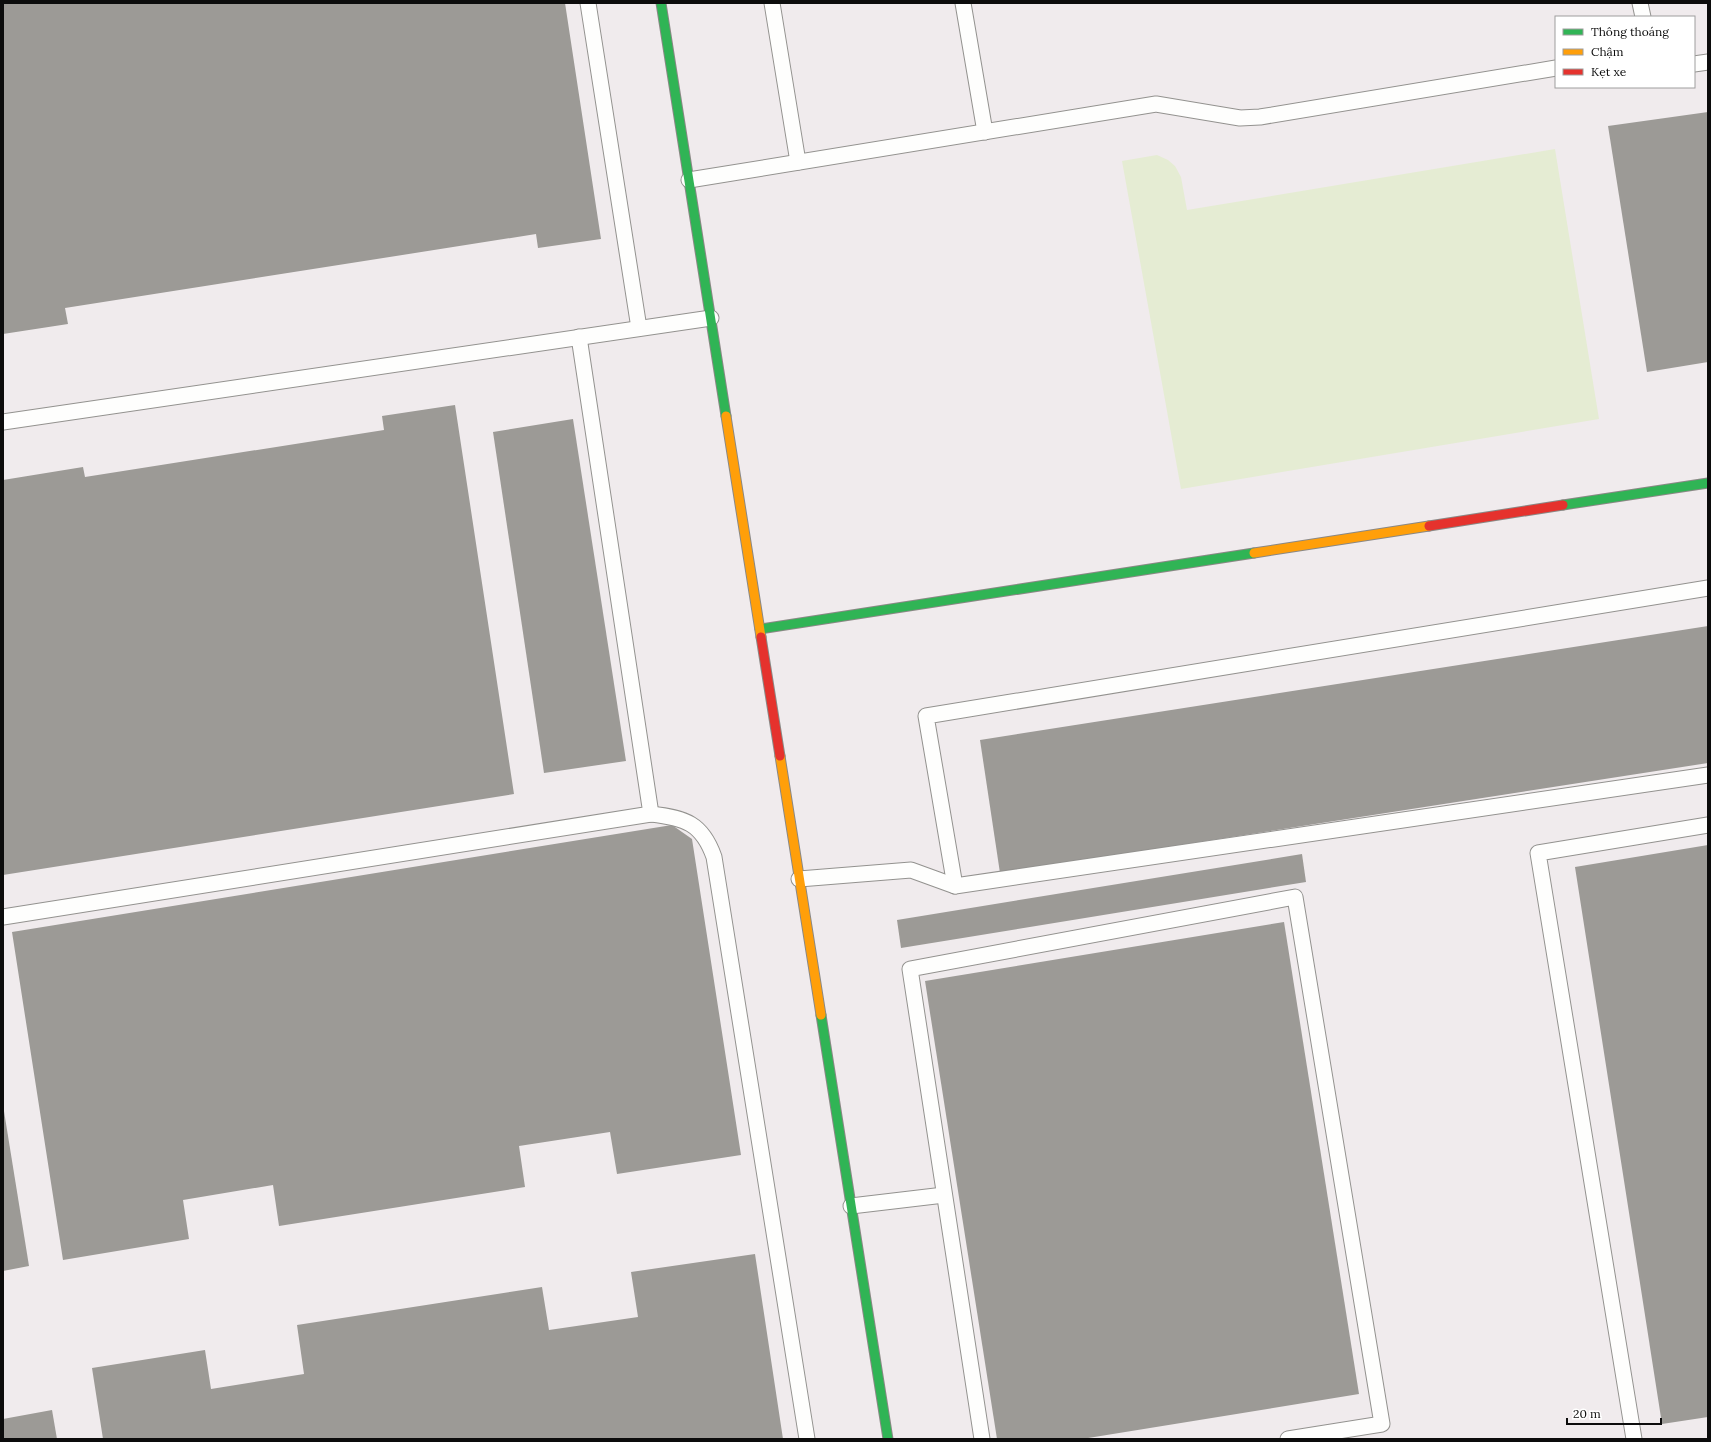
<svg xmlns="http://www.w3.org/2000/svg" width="1711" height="1442" viewBox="0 0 1711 1442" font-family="Lora,serif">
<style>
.industrial{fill:#f0ebed;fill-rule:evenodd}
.green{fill:#e5ecd3}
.building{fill:#9c9a96}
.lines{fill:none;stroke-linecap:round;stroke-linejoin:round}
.lane-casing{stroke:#93928f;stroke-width:17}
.fast-casing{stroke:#8a8885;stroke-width:11}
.slow-casing{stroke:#8a8885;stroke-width:11}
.jam-casing{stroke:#8a8885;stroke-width:11}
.lane{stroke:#fefefd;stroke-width:15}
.fast{stroke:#30b455;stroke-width:9}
.slow{stroke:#ff9f0a;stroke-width:9}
.jam{stroke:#e5322d;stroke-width:9}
</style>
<rect width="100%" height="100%" fill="#faf7f0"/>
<!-- industrial -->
<path class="industrial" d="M 3,3 L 1708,3 L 1708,1439 L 3,1439 ZM 1556,17 L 1694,17 L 1694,87 L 1556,87 Z"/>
<!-- green -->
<path class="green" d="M 1555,149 L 1599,419 L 1181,489 L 1122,161 L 1157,155 L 1168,160 L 1175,166 L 1181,177 L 1187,210 Z"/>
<!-- building -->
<g class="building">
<path d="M 3,3 L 565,3 L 601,239 L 538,248 L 536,234 L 65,308 L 68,324 L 3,334 Z"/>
<path d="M 1708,112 L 1708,362 L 1647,372 L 1608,126 Z"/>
<path d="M 455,405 L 514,794 L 3,875 L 3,480 L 83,467 L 85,477 L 384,430 L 382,416 Z"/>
<path d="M 573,419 L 626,761 L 544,773 L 493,432 Z"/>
<path d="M 1708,626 L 1708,763 L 1000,873 L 980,740 Z"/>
<path d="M 672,825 L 692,839 L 741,1155 L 617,1174 L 610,1132 L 519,1146 L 525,1187 L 279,1226 L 273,1185 L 183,1200 L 189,1239 L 63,1260 L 12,932 Z"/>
<path d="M 1708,845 L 1708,1417 L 1662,1424 L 1575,867 Z"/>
<path d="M 1302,854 L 1306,882 L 901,948 L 897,920 Z"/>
<path d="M 1284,922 L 1359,1394 L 1082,1439 L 997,1439 L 925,981 Z"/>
<path d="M 3,1105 L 29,1266 L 3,1271 Z"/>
<path d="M 755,1254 L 783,1439 L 103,1439 L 92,1368 L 205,1350 L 211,1389 L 304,1374 L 297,1325 L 542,1287 L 549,1330 L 638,1317 L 631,1272 Z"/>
<path d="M 52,1410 L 57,1439 L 3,1439 L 3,1419 Z"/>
</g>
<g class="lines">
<defs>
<g id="lane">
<path d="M 588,3 L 639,328"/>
<path d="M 772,3 L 798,162"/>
<path d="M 963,3 L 985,132"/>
<path d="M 1640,3 L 1643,17"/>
<path d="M 1694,64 L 1708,62"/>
<path d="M 689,180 L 1156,104 L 1240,118 L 1260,117 L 1556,68"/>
<path d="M 3,422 L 711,318"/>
<path d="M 651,814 C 685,818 702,823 714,857 L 807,1439"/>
<path d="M 799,879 L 911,870 L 955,886 L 1708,775"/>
<path d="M 955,886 L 926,716 L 1708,588"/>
<path d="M 3,917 L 651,814 L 579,337"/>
<path d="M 851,1206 L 944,1195"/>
<path d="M 982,1439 L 910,969 L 1295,897 L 1382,1424 L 1288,1439"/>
<path d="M 1634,1439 L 1538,853 L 1708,825"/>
</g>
<g id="fast">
<path d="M 661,3 L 726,416"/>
<path d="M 1563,505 L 1708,483"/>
<path d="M 760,629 L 1254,553"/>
<path d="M 821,1015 L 888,1439"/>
</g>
<g id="slow">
<path d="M 726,416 L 761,637"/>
<path d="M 1254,553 L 1429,526"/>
<path d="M 780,756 L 821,1015"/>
</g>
<g id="jam">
<path d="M 1429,526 L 1563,505"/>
<path d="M 761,637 L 780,756"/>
</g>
</defs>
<!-- lane casing -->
<use href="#lane" class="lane-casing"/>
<!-- fast casing -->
<use href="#fast" class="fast-casing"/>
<!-- slow casing -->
<use href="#slow" class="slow-casing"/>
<!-- jam casing -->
<use href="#jam" class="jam-casing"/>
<!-- lane -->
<use href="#lane" class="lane"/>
<!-- fast -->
<use href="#fast" class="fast"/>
<!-- slow -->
<use href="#slow" class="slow"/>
<!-- jam -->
<use href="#jam" class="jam"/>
</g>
<!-- border -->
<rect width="1711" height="1442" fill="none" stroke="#0c0c0c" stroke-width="8"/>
<!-- legend -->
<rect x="1555" y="16" width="140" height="72" fill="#ffffff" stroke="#9e9e9e"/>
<rect x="1563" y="29" width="20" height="6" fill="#30b455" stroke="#9e9e9e"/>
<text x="1591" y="36" font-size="12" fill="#0c0c0c">Thông thoáng</text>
<rect x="1563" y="49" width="20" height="6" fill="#ff9f0a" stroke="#9e9e9e"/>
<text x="1591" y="56" font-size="12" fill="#0c0c0c">Chậm</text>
<rect x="1563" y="69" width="20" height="6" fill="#e5322d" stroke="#9e9e9e"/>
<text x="1591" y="76" font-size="12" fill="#0c0c0c">Kẹt xe</text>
<!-- scale -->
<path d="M1567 1418v6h94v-6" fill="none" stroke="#0c0c0c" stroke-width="2"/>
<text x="1573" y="1418" font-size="12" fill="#0c0c0c" stroke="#ffffff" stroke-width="3" paint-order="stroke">20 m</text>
</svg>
